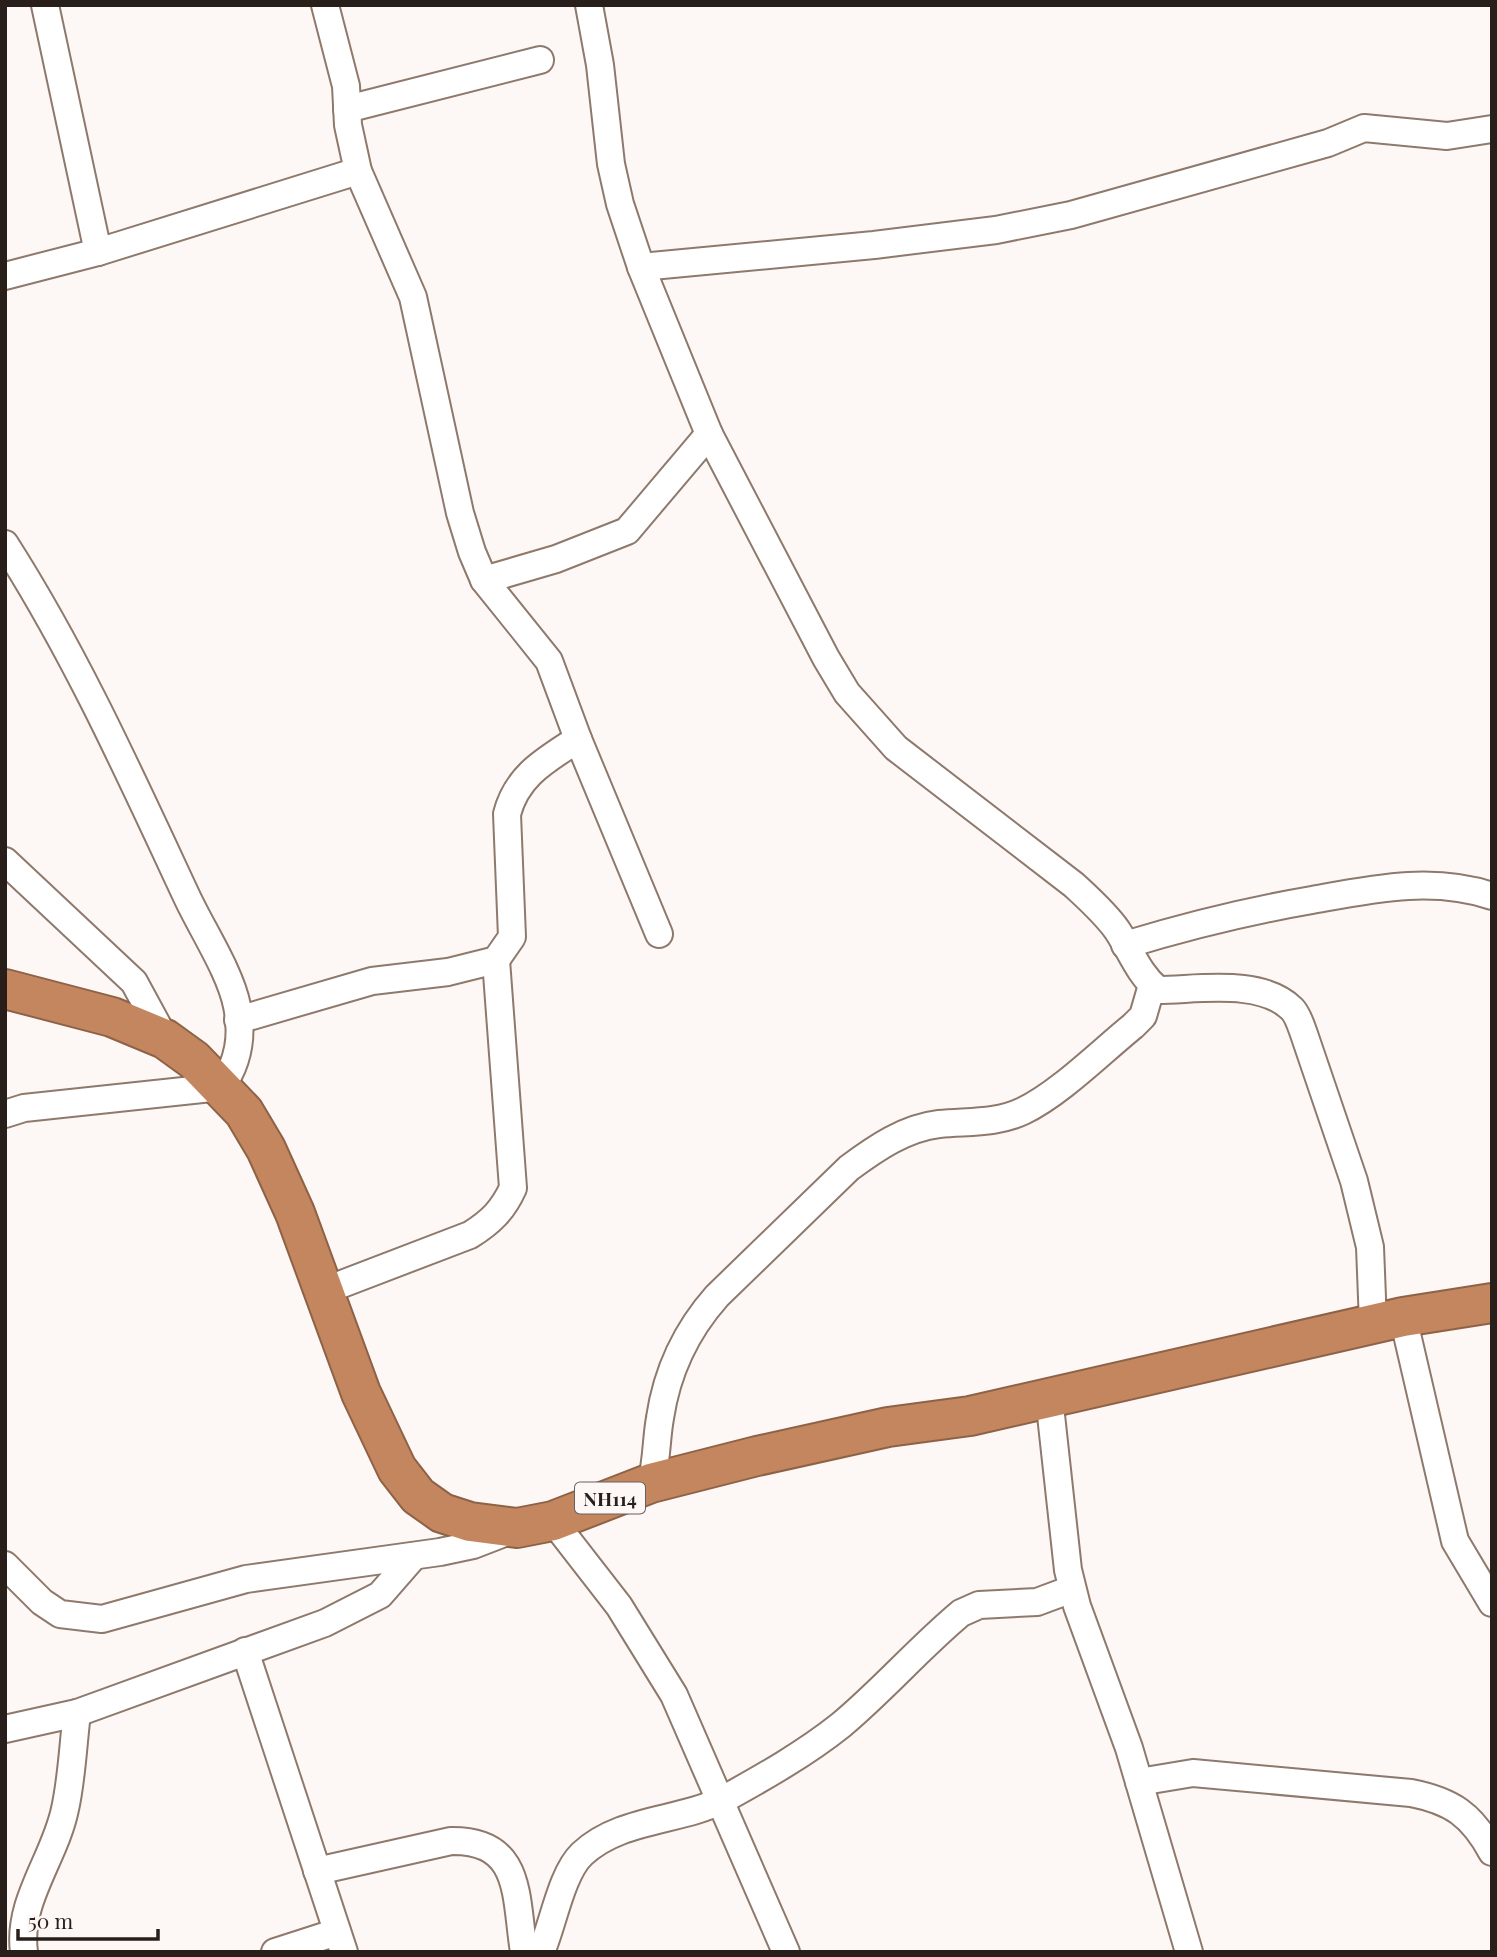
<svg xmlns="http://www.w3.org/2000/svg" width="1497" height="1957" viewBox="0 0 1497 1957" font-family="'Playfair Display',serif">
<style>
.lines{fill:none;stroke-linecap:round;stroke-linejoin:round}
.minor-casing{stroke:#8e796c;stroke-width:30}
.highway-casing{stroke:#8d6247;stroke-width:42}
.minor{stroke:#fff;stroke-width:26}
.highway{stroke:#c4865f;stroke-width:38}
.labels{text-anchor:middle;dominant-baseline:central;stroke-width:7;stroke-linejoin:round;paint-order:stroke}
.shield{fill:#fdf8f5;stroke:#68605c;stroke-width:2}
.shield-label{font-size:19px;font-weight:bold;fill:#281f1a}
</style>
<rect width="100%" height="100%" fill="#fdf8f5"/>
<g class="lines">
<defs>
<g id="minor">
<path d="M 45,5 L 98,252"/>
<path d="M 325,5 L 346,86 L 348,125 L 358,171 L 413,297 L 460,513 L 472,552 L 484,580 L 549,661 L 578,739 L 659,934"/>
<path d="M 589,5 L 600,65 L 611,164 L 620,204 L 641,267 L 709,434 L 826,658 L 847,693 L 896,748 L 1074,885 C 1089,899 1105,913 1117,930 C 1131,951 1138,973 1158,990 C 1197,990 1261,978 1292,1009 C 1298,1015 1301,1026 1304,1034 L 1354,1181 L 1370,1247 L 1373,1323"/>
<path d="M 347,109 L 540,60"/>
<path d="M 641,267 L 874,245 L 996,230 L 1071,215 L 1328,143 L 1364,128 L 1447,136 L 1492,129"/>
<path d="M 5,276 L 98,252 L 358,171"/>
<path d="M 5,544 C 76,655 130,775 186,895 C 201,928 230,971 237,1006 C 243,1036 239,1062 221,1087 L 24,1108 L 5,1114"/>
<path d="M 484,580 L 556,559 L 627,531 L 709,434"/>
<path d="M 5,861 L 134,982 L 165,1039"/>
<path d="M 1125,945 C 1187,926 1248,911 1312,900 C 1373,889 1432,876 1492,896"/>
<path d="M 238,1020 L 372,981 L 448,972 L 496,960 L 512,937 L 507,814 C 517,775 546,760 578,739"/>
<path d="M 321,1292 L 470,1235 C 491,1222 503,1210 513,1188 L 496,960"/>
<path d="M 1403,1317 L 1455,1541 L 1492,1603"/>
<path d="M 1049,1397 L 1068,1570 L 1077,1606 L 1129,1748 L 1189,1952"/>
<path d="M 651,1483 C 657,1462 656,1440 660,1418 C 667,1371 685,1332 717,1296 L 849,1168 C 876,1148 905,1128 939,1124 C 968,1121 996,1124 1023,1111 C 1059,1094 1102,1051 1133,1026 L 1143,1016 L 1152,985"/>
<path d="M 553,1521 L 619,1606 L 674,1695 L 786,1952"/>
<path d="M 5,1565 L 42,1602 L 60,1614 L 102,1619 L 246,1579 L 440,1552 L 473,1545 L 512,1530"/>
<path d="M 245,1651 L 344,1952"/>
<path d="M 5,1729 L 77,1713 L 325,1623 L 380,1595 L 414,1556"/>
<path d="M 1139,1782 L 1193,1773 L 1411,1793 C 1452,1801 1472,1815 1492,1852"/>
<path d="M 317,1871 L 451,1841 C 523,1840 515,1897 524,1952"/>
<path d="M 24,1952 C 17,1901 55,1858 65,1809 C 72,1778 73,1744 77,1713"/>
<path d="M 275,1952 L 337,1932"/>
<path d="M 541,1952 C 553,1925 561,1874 582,1854 C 620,1818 680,1822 724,1799 C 764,1777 806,1753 841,1725 C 883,1690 919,1648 961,1613 L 979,1605 L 1037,1602 L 1072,1589"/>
</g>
<path id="highway" d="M 5,989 L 112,1017 L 165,1039 L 194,1060 L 244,1112 L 266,1149 L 295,1213 L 361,1393 L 397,1469 L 418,1496 L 442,1513 L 470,1522 L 517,1528 L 553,1521 L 651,1483 L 757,1456 L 888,1427 L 970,1416 L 1403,1317 L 1492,1303"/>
</defs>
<!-- minor casing -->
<use href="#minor" class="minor-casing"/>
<!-- highway casing -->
<use href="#highway" class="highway-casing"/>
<!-- minor -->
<use href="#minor" class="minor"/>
<!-- highway -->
<use href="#highway" class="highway"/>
</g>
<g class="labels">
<!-- shield labels -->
<rect class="shield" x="575" y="1482.5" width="70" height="31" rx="5"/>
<g class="shield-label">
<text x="610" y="1498">NH114</text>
</g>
</g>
<!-- border -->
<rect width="1497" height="1957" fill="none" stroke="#281f1a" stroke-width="14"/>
<!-- scale -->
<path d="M18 1929v10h140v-10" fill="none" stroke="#281f1a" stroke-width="3.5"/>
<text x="28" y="1929" font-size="21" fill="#281f1a" stroke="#fdf8f5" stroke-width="5" paint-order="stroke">50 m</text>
</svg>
